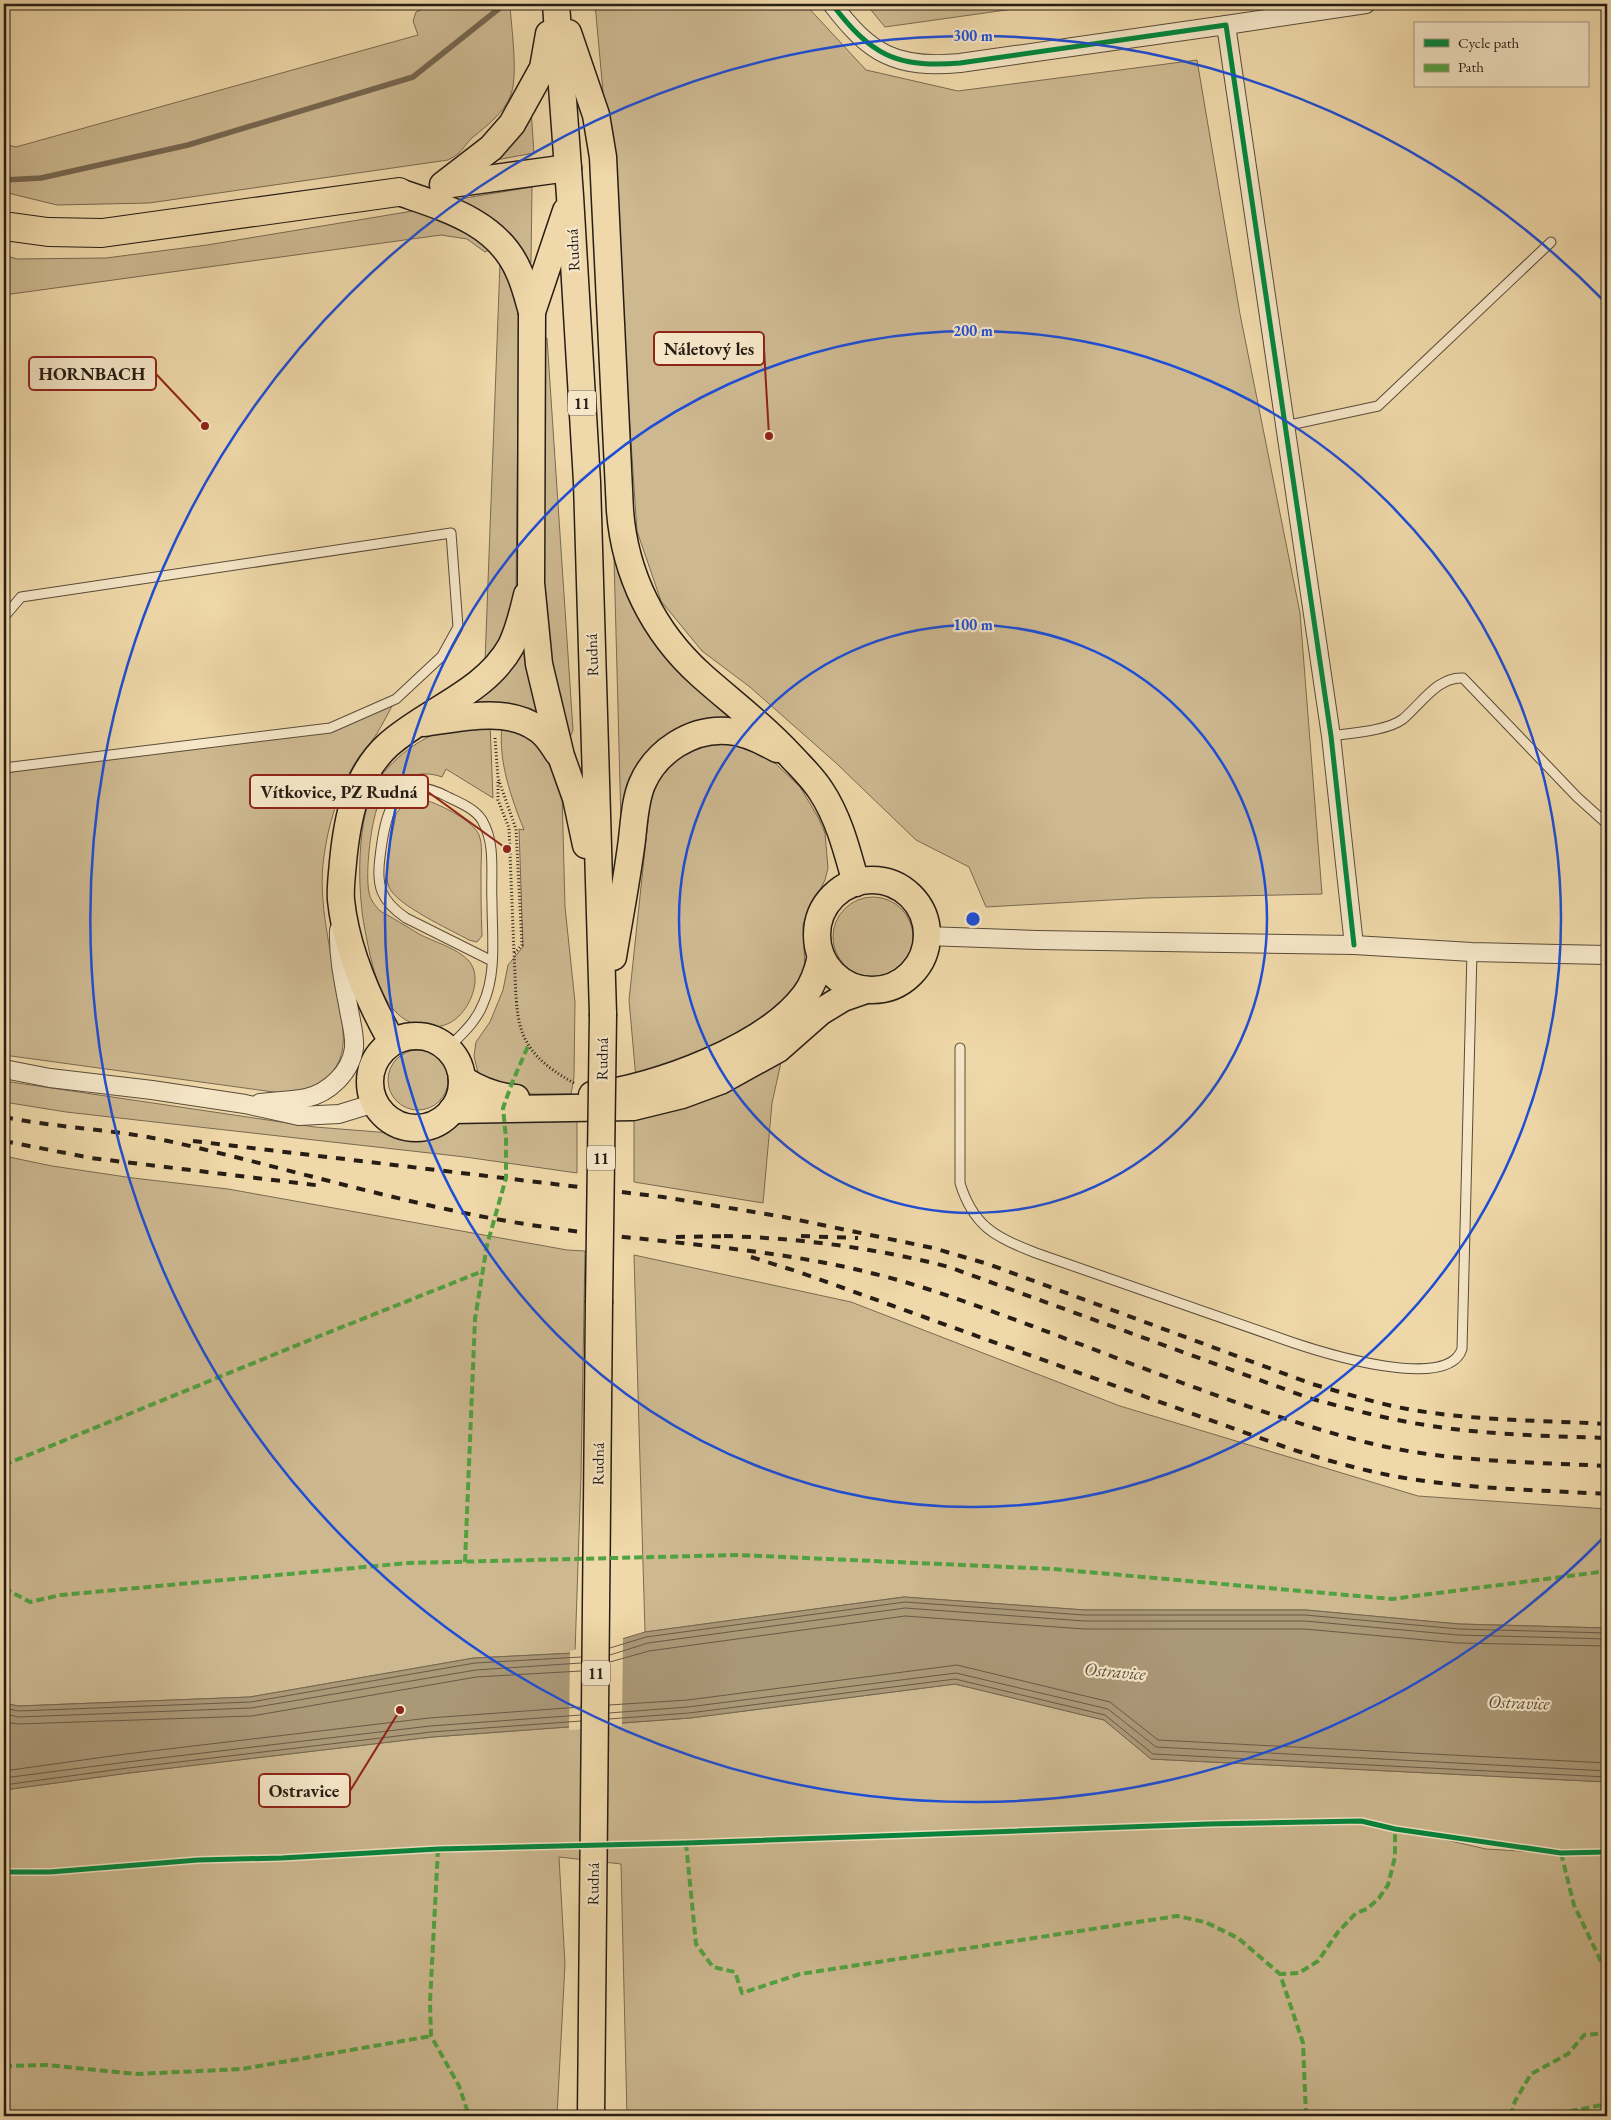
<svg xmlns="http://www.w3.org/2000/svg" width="1611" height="2120" viewBox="0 0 1611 2120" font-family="'EB Garamond',serif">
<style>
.green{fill:#cdb890;stroke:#7a6a52;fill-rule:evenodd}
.water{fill:#ab9877;stroke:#766750}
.pier{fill:#efd8a9}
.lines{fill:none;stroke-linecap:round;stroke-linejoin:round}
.shore{stroke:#695a46;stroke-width:1}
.stream{stroke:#766750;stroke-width:5.5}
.lane-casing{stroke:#594c3a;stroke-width:11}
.street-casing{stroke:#594c3a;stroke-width:20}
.primary-casing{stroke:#271d15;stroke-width:29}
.highway-casing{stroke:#271d15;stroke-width:30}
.path{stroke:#271d15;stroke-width:3;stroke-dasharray:1 2.5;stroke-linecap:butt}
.lane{stroke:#f5e6c7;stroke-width:9}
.street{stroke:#f5e6c7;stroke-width:18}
.primary{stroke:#efd8a9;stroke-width:26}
.highway{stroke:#efd8a9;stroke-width:28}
.rail{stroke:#271d15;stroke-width:4;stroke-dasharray:9 9;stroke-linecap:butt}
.primary-bridge-casing{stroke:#271d15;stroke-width:29;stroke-linecap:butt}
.primary-bridge{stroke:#efd8a9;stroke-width:26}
.quiet{stroke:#51a240;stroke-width:4;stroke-dasharray:8 4;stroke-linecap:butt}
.cycleway-casing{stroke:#f5e6c7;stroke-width:8}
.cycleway{stroke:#00873e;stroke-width:5}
.ring{fill:none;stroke:#1d4ed8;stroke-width:2.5}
.labels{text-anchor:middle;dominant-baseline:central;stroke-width:4.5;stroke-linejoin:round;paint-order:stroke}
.shield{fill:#f5e6c7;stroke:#65594a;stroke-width:1}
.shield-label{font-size:15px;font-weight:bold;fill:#271d15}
.street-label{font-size:16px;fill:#271d15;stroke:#f5e6c7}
.water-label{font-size:18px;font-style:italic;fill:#5c4e3c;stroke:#f5e6c7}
.centre{fill:#1d4ed8;stroke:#f5e6c7;stroke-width:2.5}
.ring-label{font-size:15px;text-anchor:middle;font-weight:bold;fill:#1d4ed8;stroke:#f5e6c7;stroke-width:4.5;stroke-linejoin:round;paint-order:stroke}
.leader{fill:none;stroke:#8f2418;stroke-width:2}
.callout-dot{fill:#8f2418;stroke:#f5e6c7;stroke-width:2}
.callout{fill:#f5e6c7;stroke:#8f2418;stroke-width:2}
.callout-label{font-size:18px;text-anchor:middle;font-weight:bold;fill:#271d15}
</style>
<rect width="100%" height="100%" fill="#efd8a9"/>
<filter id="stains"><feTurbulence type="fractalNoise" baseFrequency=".004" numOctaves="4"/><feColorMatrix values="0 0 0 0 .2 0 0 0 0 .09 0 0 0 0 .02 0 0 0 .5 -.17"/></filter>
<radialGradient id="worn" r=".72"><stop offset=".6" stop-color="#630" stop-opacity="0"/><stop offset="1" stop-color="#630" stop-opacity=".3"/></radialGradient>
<!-- green -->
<g class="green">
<path d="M 434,4 L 510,4 C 511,27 519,77 510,97 C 503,113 487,126 473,137 C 462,147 464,152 448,160 L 149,203 L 57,205 L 4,192 L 4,144 L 16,147 L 418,35 L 413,21 L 416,12 Z"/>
<path d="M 595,4 L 805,4 L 866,70 L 958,91 L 1197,60 L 1240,314 L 1300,613 L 1322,894 L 1146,898 L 986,907 L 969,867 L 916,840 L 836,763 L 750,687 L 702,651 L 661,601 L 637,531 L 620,278 Z"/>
<path d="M 866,4 L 1049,4 L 885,27 Z"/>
<path d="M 531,110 L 534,153 L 496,160 Z"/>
<path d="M 532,187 L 531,263 L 525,261 C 500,228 494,215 453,200 Z"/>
<path d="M 413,211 L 444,217 L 493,248 L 485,252 L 467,239 L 441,235 L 4,295 L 4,255 L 17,259 L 106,258 L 207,245 Z"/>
<path d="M 500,263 L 510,283 L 519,306 L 516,592 L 510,628 L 485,662 Z"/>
<path d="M 541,336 L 547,338 L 573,730 L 569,740 L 543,630 Z"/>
<path d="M 614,557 L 630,585 L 747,723 L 687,728 L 621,822 Z"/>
<path d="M 525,648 L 542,721 L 461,707 Z"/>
<path d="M 396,699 C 389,711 383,724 376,735 C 369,746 359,755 353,766 C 338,793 328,826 324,856 C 317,901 332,955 339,999 C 341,1020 348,1044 338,1063 C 327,1086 304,1091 281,1093 L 4,1055 L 4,773 L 330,728 Z"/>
<path d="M 490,724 L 493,798 L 446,769 L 442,777 C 420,769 402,777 387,793 C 385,795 381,798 380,801 C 371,817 365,874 369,892 C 370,900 375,905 380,911 C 393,918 406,926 419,934 C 434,942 457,948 469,961 C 482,977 472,1003 459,1016 C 441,1034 411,1029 395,1011 C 376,991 370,956 365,930 C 357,891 356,817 377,782 C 394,755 429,732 459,725 C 469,723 480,724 490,724 Z"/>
<path d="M 502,726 L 523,730 L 543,745 L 562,793 L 565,907 L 575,1002 L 574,1077 L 571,1094 L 507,1094 L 478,1073 L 474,1056 L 476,1042 L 490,1022 L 503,990 L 508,965 L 523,947 L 519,829 L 524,830 C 511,797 498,761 502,726 Z"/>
<path d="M 725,743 L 745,747 L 762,754 L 775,763 L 800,787 L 818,817 L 825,833 L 828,868 L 825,880 L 803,924 L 805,969 L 795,992 L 746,1033 L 636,1079 L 629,1000 L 651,793 L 666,766 L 693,748 Z"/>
<path d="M 421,799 C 436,802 473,820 479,835 C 483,845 481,859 481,870 C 481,892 481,914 482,936 L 477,942 L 469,940 C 451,930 396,905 389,887 C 382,869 393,833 396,814 C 402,805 410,800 421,799 Z"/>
<circle cx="873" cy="937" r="40"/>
<circle cx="418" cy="1080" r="30"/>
<path d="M 782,1058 L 772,1103 L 763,1203 L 634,1182 L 634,1117 Z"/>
<path d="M 4,1081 L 315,1127 L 429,1136 L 452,1128 L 462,1118 L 577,1119 L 577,1173 L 465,1157 L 66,1112 L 4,1102 Z"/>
<path d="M 4,1156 L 52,1166 L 133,1178 L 228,1189 L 567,1250 L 585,1251 L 581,1475 L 575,1653 L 474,1658 L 250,1697 L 18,1706 L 4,1703 Z"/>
<path d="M 634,1255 L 851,1302 L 1120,1406 L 1418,1496 L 1607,1509 L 1607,1628 L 1459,1624 L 1306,1610 L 1085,1610 L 904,1597 L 645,1632 Z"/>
<path d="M 955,1684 L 1104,1720 L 1151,1759 L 1607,1782 L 1607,1852 L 1570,1854 L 1607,1856 L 1607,2116 L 627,2116 L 621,1864 L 559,1857 L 565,1964 L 557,2116 L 4,2116 L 4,1790 L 129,1773 L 432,1737 L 690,1718 ZM 1403,1830 L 1409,1830 L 1554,1853 L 1486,1849 Z"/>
</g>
<!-- water -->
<path class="water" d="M 904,1597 L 1085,1610 L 1306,1610 L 1459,1624 L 1607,1628 L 1607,1782 L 1151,1759 L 1104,1720 L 955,1684 L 690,1718 L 432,1737 L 129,1773 L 4,1790 L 4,1703 L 18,1706 L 250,1697 L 474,1658 L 575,1653 L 645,1632 Z"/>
<!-- pier -->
<path class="pier" d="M 623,1636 L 622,1726 L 569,1730 L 570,1651 Z"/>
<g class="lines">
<!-- shore -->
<g class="shore">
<path d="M 610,1648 L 646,1637 L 905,1602 L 1084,1615 L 1305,1615 L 1459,1629 L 1607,1633"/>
<path d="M 610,1655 L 648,1643 L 905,1608 L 1084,1621 L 1305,1621 L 1458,1635 L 1607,1639"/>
<path d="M 610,1662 L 649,1651 L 905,1616 L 1084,1629 L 1305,1629 L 1458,1643 L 1607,1646"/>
<path d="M 609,1705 L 688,1700 L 957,1665 L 1110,1702 L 1158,1740 L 1607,1763"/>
<path d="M 4,1708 L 19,1711 L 251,1702 L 475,1663 L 581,1657"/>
<path d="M 609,1713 L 688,1707 L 956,1673 L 1108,1709 L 1156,1747 L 1607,1771"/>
<path d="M 4,1714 L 19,1717 L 251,1708 L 476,1670 L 581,1663"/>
<path d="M 609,1719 L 689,1713 L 955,1679 L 1105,1715 L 1153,1754 L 1607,1777"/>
<path d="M 4,1722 L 19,1724 L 252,1716 L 476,1677 L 581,1671"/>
<path d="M 4,1771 L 126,1754 L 429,1718 L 581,1707"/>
<path d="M 4,1778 L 127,1762 L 430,1726 L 581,1715"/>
<path d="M 4,1785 L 128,1768 L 431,1732 L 581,1721"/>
</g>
<!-- stream -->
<path class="stream" d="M 4,180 L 41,178 L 188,145 L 413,77 L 501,7"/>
<defs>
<g id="lane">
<path d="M 1285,426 L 1378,406 L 1551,242"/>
<path d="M 4,617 L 21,597 L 451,533 L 458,627 L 442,656 L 396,699 L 330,728 L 4,768"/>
<path d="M 1331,736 C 1351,733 1387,731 1403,719 C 1421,704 1438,676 1463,678 L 1577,797 L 1607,824"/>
<path d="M 448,1048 C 461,1035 476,1022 483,1004 C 497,973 492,935 492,902 C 491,885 493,867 491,849 C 490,839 487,829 482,820 C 474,808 460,803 448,797 C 394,768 385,814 380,857 C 376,886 381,901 406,918 L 492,961"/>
<path d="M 960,1048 L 960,1183 C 973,1226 996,1238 1036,1253 L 1294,1343 C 1324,1353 1448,1392 1462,1349 L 1472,952"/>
</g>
<g id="street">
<path d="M 832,4 C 870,54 896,69 960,63 L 1226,25 L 1331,736 L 1354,945"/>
<path d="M 1226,25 L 1366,4"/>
<path d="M 926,936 L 1037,940 L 1354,945 L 1472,952 L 1607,955"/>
<path d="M 4,1069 L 50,1078 L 152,1090 L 245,1104 L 299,1116 L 339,1114 L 375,1103"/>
<path d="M 260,1103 C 275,1101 292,1101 306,1098 C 329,1093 351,1072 354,1048 C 355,1035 351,1022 349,1010 C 344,983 338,957 339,930"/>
</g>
<g id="primary">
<path d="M 556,4 L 570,196 L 587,482 L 603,1014"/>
<path d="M 568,33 L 596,115 L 603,157 L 620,511 C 625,574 653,632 701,675 C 731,702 763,725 791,756 C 801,767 813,778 821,791 C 839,818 847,851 856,883"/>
<path d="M 443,185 L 491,148 L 512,124 L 543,68 L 549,34"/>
<path d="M 444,185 L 568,168"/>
<path d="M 399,192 C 445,208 498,222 519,272 C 525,285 528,298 532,312"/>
<path d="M 566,211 L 532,312 L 531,583 L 539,664 L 561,756 L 576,798 L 586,845"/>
<path d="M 424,723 C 459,718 507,706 538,729 C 547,735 552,744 558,753"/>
<circle cx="872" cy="935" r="55"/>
<path d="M 613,957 C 619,920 626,884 631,847 C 634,827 634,803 642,784 C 656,751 692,728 728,731 C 745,732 763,741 777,749"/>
<circle cx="416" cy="1082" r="46"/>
<path d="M 392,1042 C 368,999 346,949 341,900 C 340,888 342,875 343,862 C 347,820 355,775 388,745 C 427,710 485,693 511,646 C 519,630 523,612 527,595"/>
<path d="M 462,1079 C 479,1090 495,1097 516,1098"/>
<path d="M 592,1095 C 656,1088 766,1047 805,995 C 814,983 818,970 821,956"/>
<path d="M 452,1110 L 633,1107 L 682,1095 L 720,1081 L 778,1049 L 820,1012 L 843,998 L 866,990"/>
<path d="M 591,2116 L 599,1303"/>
</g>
<path id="highway" d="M 4,226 L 48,232 L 102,233 L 399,192"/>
</defs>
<!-- lane casing -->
<use href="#lane" class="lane-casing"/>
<!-- street casing -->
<use href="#street" class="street-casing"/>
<!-- primary casing -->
<use href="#primary" class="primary-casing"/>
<!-- highway casing -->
<use href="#highway" class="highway-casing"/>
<!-- path -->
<g class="path">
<path d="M 495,738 L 498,778 L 516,829 L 522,945 L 514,954 C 518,1020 510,1048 574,1083"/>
<path d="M 498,782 L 498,800 L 509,828 L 514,953"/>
</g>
<!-- lane -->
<use href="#lane" class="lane"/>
<!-- street -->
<use href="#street" class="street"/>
<!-- primary -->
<use href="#primary" class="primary"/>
<!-- highway -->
<use href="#highway" class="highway"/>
<!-- rail -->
<g class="rail">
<path d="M 4,1117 C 58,1128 113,1129 168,1141 C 289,1168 408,1206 531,1225 C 645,1243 762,1245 875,1274 C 928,1287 980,1307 1032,1326 C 1142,1367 1255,1414 1369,1443 C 1446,1462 1528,1462 1607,1466"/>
<path d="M 4,1141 L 91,1158 L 323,1186"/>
<path d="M 193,1141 L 663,1197 L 784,1217 L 933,1248 L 988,1264 L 1312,1384 C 1341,1392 1369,1401 1397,1407 C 1466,1421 1538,1420 1607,1424"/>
<path d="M 724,1236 C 799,1238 876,1248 949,1267 L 1309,1398 C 1349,1409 1390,1420 1432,1426 C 1490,1435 1549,1436 1607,1438"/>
<path d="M 801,1236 L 858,1238"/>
<path d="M 676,1237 L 731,1236"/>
<path d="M 751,1257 L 799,1272 L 1285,1447 C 1322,1459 1360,1470 1399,1477 C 1468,1489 1538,1490 1607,1494"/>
</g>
<defs>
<path id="primary-bridge" d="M 599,1303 L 603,1014"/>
</defs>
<!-- primary-bridge casing -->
<use href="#primary-bridge" class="primary-bridge-casing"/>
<!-- primary-bridge -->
<use href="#primary-bridge" class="primary-bridge"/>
<!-- quiet -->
<g class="quiet">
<path d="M 4,1465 L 322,1335 L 483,1271"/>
<path d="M 465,1562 L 475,1319 L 487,1245 L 506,1178 L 506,1138 L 503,1108 L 512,1083 L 528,1046"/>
<path d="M 4,1588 L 30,1602 L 61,1595 L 408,1563 L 738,1555 L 1053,1569 L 1392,1599 L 1607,1571"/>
<path d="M 686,1843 L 696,1944 L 713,1967 L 735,1972 L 742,1993 L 800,1974 L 1177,1916 L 1205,1922 L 1238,1938 L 1280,1974"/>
<path d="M 438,1849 L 430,2002 L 431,2036 L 459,2086 L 469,2116"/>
<path d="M 1561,1853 L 1574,1905 L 1607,1974"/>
<path d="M 4,2066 L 47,2065 L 136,2074 L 242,2069 L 431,2036"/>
<path d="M 1306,2116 L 1303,2043 L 1280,1974 L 1299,1973 L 1318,1961 L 1338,1932 L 1356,1913 L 1367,1909 L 1379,1898 L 1388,1885 L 1395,1857 L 1395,1829"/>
<path d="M 1511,2116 L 1515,2101 L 1531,2074 L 1568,2054 L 1584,2035 L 1607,2033"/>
<path d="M 1546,2116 L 1607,2104"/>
</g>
<defs>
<g id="cycleway">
<path d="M 832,4 C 870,54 896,69 960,63 L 1226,25 L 1331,736 L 1354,945"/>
<path d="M 4,1872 L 50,1872 L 198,1860 L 282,1858 L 438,1849 L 686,1843 L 1209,1824 L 1361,1821 L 1395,1829 L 1561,1853 L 1607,1852"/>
</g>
</defs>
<!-- cycleway casing -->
<use href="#cycleway" class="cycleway-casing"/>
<!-- cycleway -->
<use href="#cycleway" class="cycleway"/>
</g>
<!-- distance rings -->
<g class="ring">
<circle cx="973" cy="919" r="294"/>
<circle cx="973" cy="919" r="588"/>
<path d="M1603 1538A883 883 0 1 1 1603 300"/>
</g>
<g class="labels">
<!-- shield labels -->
<g class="shield">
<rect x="568" y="390.5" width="28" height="25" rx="4"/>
<rect x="587" y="1145.5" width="28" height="25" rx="4"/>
<rect x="582" y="1660.5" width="28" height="25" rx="4"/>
</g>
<g class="shield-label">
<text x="582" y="403">11</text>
<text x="601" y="1158">11</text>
<text x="596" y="1673">11</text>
</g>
<!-- street labels -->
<g class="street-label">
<text transform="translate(573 250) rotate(-93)">Rudná</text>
<text transform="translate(592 655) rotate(-92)">Rudná</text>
<text transform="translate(602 1059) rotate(-89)">Rudná</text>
<text transform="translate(598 1464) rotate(-89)">Rudná</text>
<text transform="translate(593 1884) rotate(-89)">Rudná</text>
</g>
<!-- water labels -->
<g class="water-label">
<text transform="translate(1115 1671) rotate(5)">Ostravice</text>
<text transform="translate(1519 1702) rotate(2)">Ostravice</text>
</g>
</g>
<circle cx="973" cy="919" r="8" class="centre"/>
<g class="ring-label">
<text x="973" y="41">300 m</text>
<text x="973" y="336">200 m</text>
<text x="973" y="630">100 m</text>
</g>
<!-- callouts -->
<path class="leader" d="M769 436L764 349M205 426L156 374M507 849L428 792M400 1710L350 1791"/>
<g class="callout-dot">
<circle cx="769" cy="436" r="5"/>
<circle cx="205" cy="426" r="5"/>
<circle cx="507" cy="849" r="5"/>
<circle cx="400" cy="1710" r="5"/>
</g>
<g class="callout">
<rect x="654" y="332" width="110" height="33" rx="5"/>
<rect x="29" y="357" width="127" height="33" rx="5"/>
<rect x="250" y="775" width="178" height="33" rx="5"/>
<rect x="259" y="1774" width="91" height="33" rx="5"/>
</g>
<g class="callout-label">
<text x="709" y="355">Náletový les</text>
<text x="92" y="380">HORNBACH</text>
<text x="339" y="798">Vítkovice, PZ Rudná</text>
<text x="304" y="1797">Ostravice</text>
</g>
<!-- margin -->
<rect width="1611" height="2120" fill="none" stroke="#efd8a9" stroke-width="20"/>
<rect x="5" y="5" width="1601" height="2110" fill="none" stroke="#271d15" stroke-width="2.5"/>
<rect x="10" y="10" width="1591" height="2100" fill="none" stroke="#271d15"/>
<!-- legend -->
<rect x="1414" y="22" width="175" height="65" fill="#f5e6c7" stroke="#a39680"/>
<rect x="1424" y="39" width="25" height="8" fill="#00873e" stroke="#a39680"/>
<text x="1458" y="48" font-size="15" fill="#271d15">Cycle path</text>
<rect x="1424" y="64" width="25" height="8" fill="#51a240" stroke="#a39680"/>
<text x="1458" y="72" font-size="15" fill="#271d15">Path</text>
<rect width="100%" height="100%" filter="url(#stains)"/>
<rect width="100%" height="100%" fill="url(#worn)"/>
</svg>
